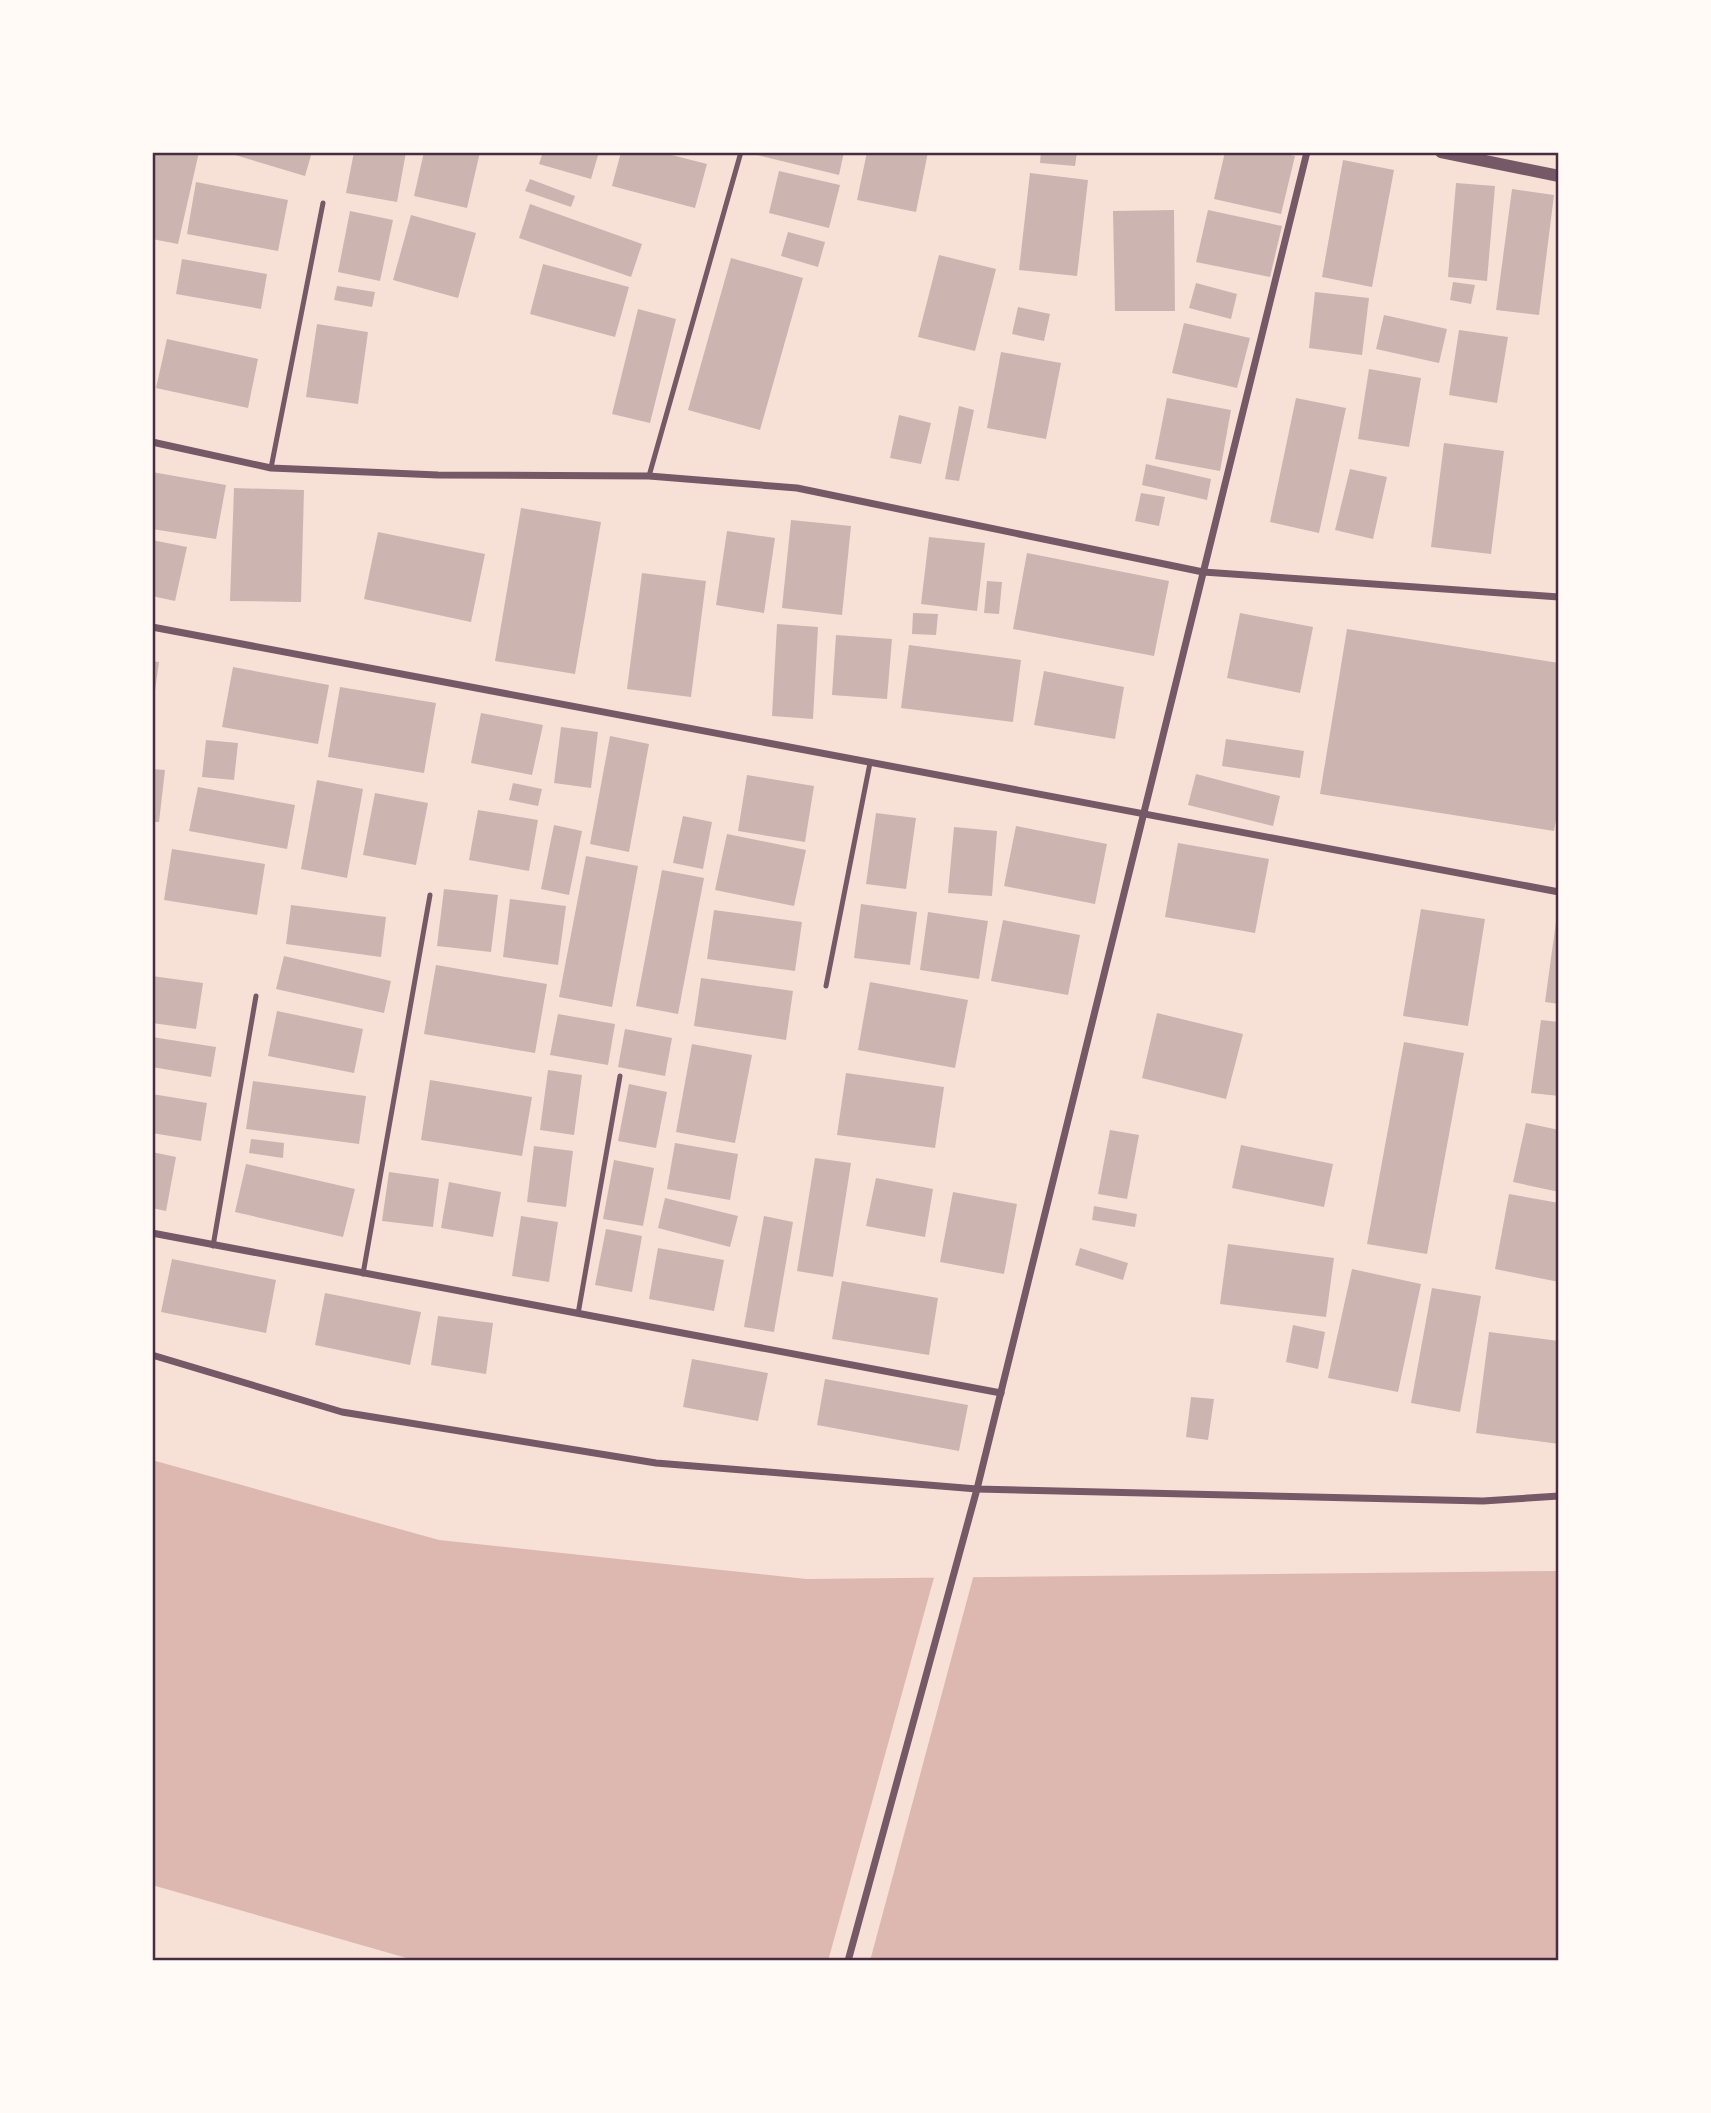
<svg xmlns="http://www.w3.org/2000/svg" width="1711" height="2113" viewBox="0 0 1711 2113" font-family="'DM Sans',sans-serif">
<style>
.water{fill:#dcb8b0}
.pier{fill:#f7e1d7}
.building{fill:#ccb4b1}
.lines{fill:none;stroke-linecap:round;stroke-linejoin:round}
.service{stroke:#755966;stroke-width:5}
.minor{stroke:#755966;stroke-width:7}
.tertiary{stroke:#755966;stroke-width:12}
.neatline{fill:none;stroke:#4a2c40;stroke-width:2.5}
</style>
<rect width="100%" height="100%" fill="#f7e1d7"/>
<!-- water -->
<path class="water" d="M 152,1460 L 439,1540 L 806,1579 L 1559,1571 L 1559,1961 L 417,1961 L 152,1885 Z"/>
<!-- pier -->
<path class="pier" d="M 935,1574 L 974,1574 L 870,1961 L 828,1961 Z"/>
<!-- building -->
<g class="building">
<path d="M 152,152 L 199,152 L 178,244 L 152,239 Z"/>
<path d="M 235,152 L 312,152 L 305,176 L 235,155 Z"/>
<path d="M 354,152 L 406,152 L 397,202 L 346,193 Z"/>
<path d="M 424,152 L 480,152 L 467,208 L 414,196 Z"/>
<path d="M 543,152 L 599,152 L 591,179 L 539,164 Z"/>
<path d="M 621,152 L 660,152 L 707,164 L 695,208 L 612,186 Z"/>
<path d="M 758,152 L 844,152 L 839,175 L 757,155 Z"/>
<path d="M 867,152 L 928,152 L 916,212 L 857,200 Z"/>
<path d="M 1041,152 L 1077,152 L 1075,166 L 1040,163 Z"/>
<path d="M 1225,152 L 1278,152 L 1295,156 L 1281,214 L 1214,199 Z"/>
<path d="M 1343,160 L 1394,170 L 1372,287 L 1322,277 Z"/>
<path d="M 779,171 L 840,185 L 829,228 L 769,213 Z"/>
<path d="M 1030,173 L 1088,180 L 1077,276 L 1019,270 Z"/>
<path d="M 530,179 L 575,196 L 571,207 L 525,191 Z"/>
<path d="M 196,182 L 288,200 L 278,251 L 187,234 Z"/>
<path d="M 1456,183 L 1495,186 L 1487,281 L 1448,277 Z"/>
<path d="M 1512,189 L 1554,195 L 1539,315 L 1496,310 Z"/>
<path d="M 530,204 L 642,244 L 631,277 L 519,238 Z"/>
<path d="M 1174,210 L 1175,311 L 1115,311 L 1113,211 Z"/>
<path d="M 1208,210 L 1282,226 L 1270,277 L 1196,262 Z"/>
<path d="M 350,211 L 393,220 L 380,281 L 338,272 Z"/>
<path d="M 411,215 L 476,233 L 458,298 L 393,280 Z"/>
<path d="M 788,232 L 825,242 L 818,267 L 781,256 Z"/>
<path d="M 939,255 L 996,269 L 975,351 L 918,337 Z"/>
<path d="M 731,258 L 803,278 L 760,430 L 688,410 Z"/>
<path d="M 182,259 L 267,274 L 261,309 L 176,294 Z"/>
<path d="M 543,264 L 629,287 L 615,337 L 530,314 Z"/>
<path d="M 1453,282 L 1475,285 L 1471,304 L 1450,300 Z"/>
<path d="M 1196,283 L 1237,294 L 1231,319 L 1189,308 Z"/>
<path d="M 337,286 L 375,292 L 372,307 L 334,300 Z"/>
<path d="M 1315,292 L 1369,298 L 1362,355 L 1309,348 Z"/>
<path d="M 1018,307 L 1050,314 L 1044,341 L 1012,334 Z"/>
<path d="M 638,309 L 676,319 L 650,423 L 612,414 Z"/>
<path d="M 1384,315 L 1447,329 L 1439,363 L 1376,349 Z"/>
<path d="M 1184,323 L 1250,338 L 1237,388 L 1172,373 Z"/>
<path d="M 317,324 L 368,332 L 358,404 L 306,397 Z"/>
<path d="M 1459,330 L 1508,337 L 1497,403 L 1449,395 Z"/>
<path d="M 167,339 L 258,359 L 248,408 L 156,388 Z"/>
<path d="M 1001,352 L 1061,363 L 1046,439 L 987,428 Z"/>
<path d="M 1369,369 L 1421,378 L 1409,447 L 1358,439 Z"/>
<path d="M 1167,398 L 1231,410 L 1220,471 L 1155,459 Z"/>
<path d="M 1296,398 L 1346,408 L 1319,533 L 1270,522 Z"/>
<path d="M 959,406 L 974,410 L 959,481 L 945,479 Z"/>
<path d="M 899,415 L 931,423 L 921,464 L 890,458 Z"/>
<path d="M 1444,443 L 1504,451 L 1491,554 L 1431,547 Z"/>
<path d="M 1146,464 L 1211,479 L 1207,500 L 1142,485 Z"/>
<path d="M 1350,469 L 1387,477 L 1373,539 L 1335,530 Z"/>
<path d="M 152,472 L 226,485 L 216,539 L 152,529 Z"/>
<path d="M 234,488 L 304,490 L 301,602 L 230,601 Z"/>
<path d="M 1141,493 L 1165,497 L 1159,526 L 1135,521 Z"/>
<path d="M 521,508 L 601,522 L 575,674 L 495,661 Z"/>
<path d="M 791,520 L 851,526 L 842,615 L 782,608 Z"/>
<path d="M 727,531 L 775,538 L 764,613 L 716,605 Z"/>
<path d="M 378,532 L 485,554 L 471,622 L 364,599 Z"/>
<path d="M 929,537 L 985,543 L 977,611 L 921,604 Z"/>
<path d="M 152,540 L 187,547 L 175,601 L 152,596 Z"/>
<path d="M 1027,553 L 1169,581 L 1154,656 L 1013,629 Z"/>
<path d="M 642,573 L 706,581 L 691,697 L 627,689 Z"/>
<path d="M 987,581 L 1002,582 L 999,614 L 984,613 Z"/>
<path d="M 913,613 L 938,614 L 936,635 L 912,634 Z"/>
<path d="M 1240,613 L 1313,627 L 1300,693 L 1227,678 Z"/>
<path d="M 777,624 L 818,627 L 813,719 L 772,716 Z"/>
<path d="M 1347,629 L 1559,663 L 1559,803 L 1554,831 L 1320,794 Z"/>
<path d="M 836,635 L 892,639 L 887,699 L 832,695 Z"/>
<path d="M 909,645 L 1021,660 L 1013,722 L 901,708 Z"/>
<path d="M 152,661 L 159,662 L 154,698 L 152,698 Z"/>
<path d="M 233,667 L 329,685 L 318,744 L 222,727 Z"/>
<path d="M 1044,671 L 1124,687 L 1115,739 L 1034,725 Z"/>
<path d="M 340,687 L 436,703 L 424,773 L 328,757 Z"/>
<path d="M 481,713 L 543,725 L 532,775 L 471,763 Z"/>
<path d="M 561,727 L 598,732 L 591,788 L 554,783 Z"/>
<path d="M 610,736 L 649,744 L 629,852 L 590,844 Z"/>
<path d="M 1226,739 L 1304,751 L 1300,778 L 1222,766 Z"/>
<path d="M 206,740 L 238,743 L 234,780 L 202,777 Z"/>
<path d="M 152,769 L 165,770 L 159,822 L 152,822 Z"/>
<path d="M 1196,774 L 1280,796 L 1273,826 L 1188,805 Z"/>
<path d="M 747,775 L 814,786 L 805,842 L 738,831 Z"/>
<path d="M 317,780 L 363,789 L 347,878 L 301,869 Z"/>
<path d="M 513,783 L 542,789 L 538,806 L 509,800 Z"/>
<path d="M 198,787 L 295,805 L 287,849 L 189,831 Z"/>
<path d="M 375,793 L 428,803 L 416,865 L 363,855 Z"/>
<path d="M 478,810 L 538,820 L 529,871 L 469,860 Z"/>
<path d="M 876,813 L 916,818 L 906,889 L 866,884 Z"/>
<path d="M 683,816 L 712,822 L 703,869 L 673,863 Z"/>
<path d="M 554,825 L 582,831 L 569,895 L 541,889 Z"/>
<path d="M 1016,826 L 1107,844 L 1095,904 L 1004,886 Z"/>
<path d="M 954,827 L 997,831 L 992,896 L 948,893 Z"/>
<path d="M 727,834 L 806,850 L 794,906 L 715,890 Z"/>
<path d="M 1178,843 L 1269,859 L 1255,933 L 1165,917 Z"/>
<path d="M 172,849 L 265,864 L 257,915 L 164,900 Z"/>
<path d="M 586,856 L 638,866 L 612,1007 L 559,997 Z"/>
<path d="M 662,870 L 704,878 L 678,1014 L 636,1006 Z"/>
<path d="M 444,889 L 498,895 L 491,952 L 437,946 Z"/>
<path d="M 510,899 L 566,906 L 558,965 L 503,957 Z"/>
<path d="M 861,904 L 917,912 L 910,965 L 854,958 Z"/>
<path d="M 291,905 L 386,917 L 381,957 L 286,944 Z"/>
<path d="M 1421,909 L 1485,919 L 1468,1026 L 1403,1016 Z"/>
<path d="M 714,910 L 802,922 L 795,971 L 707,959 Z"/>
<path d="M 928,912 L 988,921 L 979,979 L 920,970 Z"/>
<path d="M 1003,920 L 1080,935 L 1068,995 L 991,981 Z"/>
<path d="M 1556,922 L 1559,923 L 1559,1004 L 1545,1002 Z"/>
<path d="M 284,956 L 391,981 L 384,1013 L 276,989 Z"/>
<path d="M 436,965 L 547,984 L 535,1053 L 424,1034 Z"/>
<path d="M 152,976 L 203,983 L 196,1029 L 152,1023 Z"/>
<path d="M 701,978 L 793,991 L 786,1040 L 694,1026 Z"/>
<path d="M 870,982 L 968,1000 L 955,1068 L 858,1050 Z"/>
<path d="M 277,1011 L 363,1029 L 354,1073 L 268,1056 Z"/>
<path d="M 1157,1013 L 1243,1034 L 1226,1099 L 1142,1078 Z"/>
<path d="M 558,1014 L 615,1024 L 608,1065 L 550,1055 Z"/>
<path d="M 1541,1020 L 1559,1022 L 1559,1096 L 1531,1093 Z"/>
<path d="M 625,1029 L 672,1038 L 665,1076 L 618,1067 Z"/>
<path d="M 152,1037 L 216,1047 L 211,1077 L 152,1067 Z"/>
<path d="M 1404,1042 L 1464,1053 L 1427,1254 L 1367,1244 Z"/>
<path d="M 692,1044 L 752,1055 L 735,1143 L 676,1132 Z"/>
<path d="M 548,1070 L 582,1075 L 574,1135 L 540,1130 Z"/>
<path d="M 846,1073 L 944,1087 L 935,1148 L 837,1135 Z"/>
<path d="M 430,1080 L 532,1097 L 522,1156 L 421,1140 Z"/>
<path d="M 253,1081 L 366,1096 L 359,1144 L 246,1129 Z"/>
<path d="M 629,1084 L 667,1092 L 656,1148 L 618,1141 Z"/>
<path d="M 152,1094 L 207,1103 L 201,1141 L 152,1133 Z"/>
<path d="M 1526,1123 L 1559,1130 L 1559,1192 L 1513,1182 Z"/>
<path d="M 1110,1130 L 1139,1135 L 1127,1199 L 1098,1194 Z"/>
<path d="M 251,1139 L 284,1143 L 283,1158 L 249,1153 Z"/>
<path d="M 675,1143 L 738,1154 L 730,1200 L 667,1189 Z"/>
<path d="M 1241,1145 L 1333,1164 L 1324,1207 L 1232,1188 Z"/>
<path d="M 534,1146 L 573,1151 L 566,1207 L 527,1202 Z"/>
<path d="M 152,1152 L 176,1157 L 166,1211 L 152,1208 Z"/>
<path d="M 815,1158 L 851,1163 L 833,1277 L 797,1271 Z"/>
<path d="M 614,1160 L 654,1168 L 643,1226 L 603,1219 Z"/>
<path d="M 246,1164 L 355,1189 L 343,1237 L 235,1212 Z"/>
<path d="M 389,1172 L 439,1179 L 433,1227 L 382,1221 Z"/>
<path d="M 876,1178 L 933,1189 L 925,1237 L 866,1226 Z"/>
<path d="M 449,1182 L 501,1192 L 493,1237 L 441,1228 Z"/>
<path d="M 953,1192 L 1017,1204 L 1004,1274 L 940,1262 Z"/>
<path d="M 1509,1194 L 1559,1203 L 1559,1282 L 1495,1269 Z"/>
<path d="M 665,1198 L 738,1216 L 730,1247 L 658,1228 Z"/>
<path d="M 1094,1206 L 1137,1214 L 1135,1227 L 1092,1220 Z"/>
<path d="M 521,1216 L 558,1222 L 549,1282 L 512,1276 Z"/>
<path d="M 764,1216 L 793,1222 L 774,1332 L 744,1327 Z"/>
<path d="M 606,1229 L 642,1236 L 632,1292 L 595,1285 Z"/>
<path d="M 1228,1244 L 1334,1258 L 1326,1317 L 1220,1304 Z"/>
<path d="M 658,1248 L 724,1260 L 714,1311 L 649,1299 Z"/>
<path d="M 1080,1248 L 1128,1263 L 1123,1280 L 1075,1265 Z"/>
<path d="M 172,1259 L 276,1280 L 266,1333 L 161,1312 Z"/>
<path d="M 1352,1269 L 1421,1284 L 1398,1392 L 1328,1378 Z"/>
<path d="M 842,1281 L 938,1298 L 929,1355 L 832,1339 Z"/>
<path d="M 1432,1288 L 1481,1296 L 1460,1412 L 1411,1403 Z"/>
<path d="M 325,1293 L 421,1312 L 410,1365 L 315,1345 Z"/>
<path d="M 438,1316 L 493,1323 L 486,1374 L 431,1365 Z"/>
<path d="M 1293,1325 L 1325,1332 L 1318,1369 L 1286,1362 Z"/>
<path d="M 1489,1332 L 1559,1341 L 1559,1444 L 1476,1433 Z"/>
<path d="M 692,1359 L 768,1373 L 758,1421 L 683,1407 Z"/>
<path d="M 825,1379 L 968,1405 L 959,1451 L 817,1425 Z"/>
<path d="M 1191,1397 L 1214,1399 L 1208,1440 L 1186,1437 Z"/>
</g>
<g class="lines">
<!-- service -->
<g class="service">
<path d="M 271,468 L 323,203"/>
<path d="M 649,476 L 741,152"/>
<path d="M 826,986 L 870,763"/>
<path d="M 213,1246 L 256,996"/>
<path d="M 363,1274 L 430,895"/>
<path d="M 578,1314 L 620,1076"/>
</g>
<!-- minor -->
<g class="minor">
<path d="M 152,442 L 271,468 L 438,475 L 649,476 L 797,488 L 1203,572 L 1559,597"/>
<path d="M 152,627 L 1559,892"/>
<path d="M 152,1233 L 1001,1393"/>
<path d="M 152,1355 L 342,1412 L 656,1463 L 977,1489 L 1483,1501 L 1559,1496"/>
<path d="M 848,1961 L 977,1489 L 1307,152"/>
</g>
<!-- tertiary -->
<path class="tertiary" d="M 1441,152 L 1559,176"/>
</g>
<!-- border -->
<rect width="1711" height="2113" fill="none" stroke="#fffaf5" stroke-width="308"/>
<rect x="154" y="154" width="1403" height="1805" class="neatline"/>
</svg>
